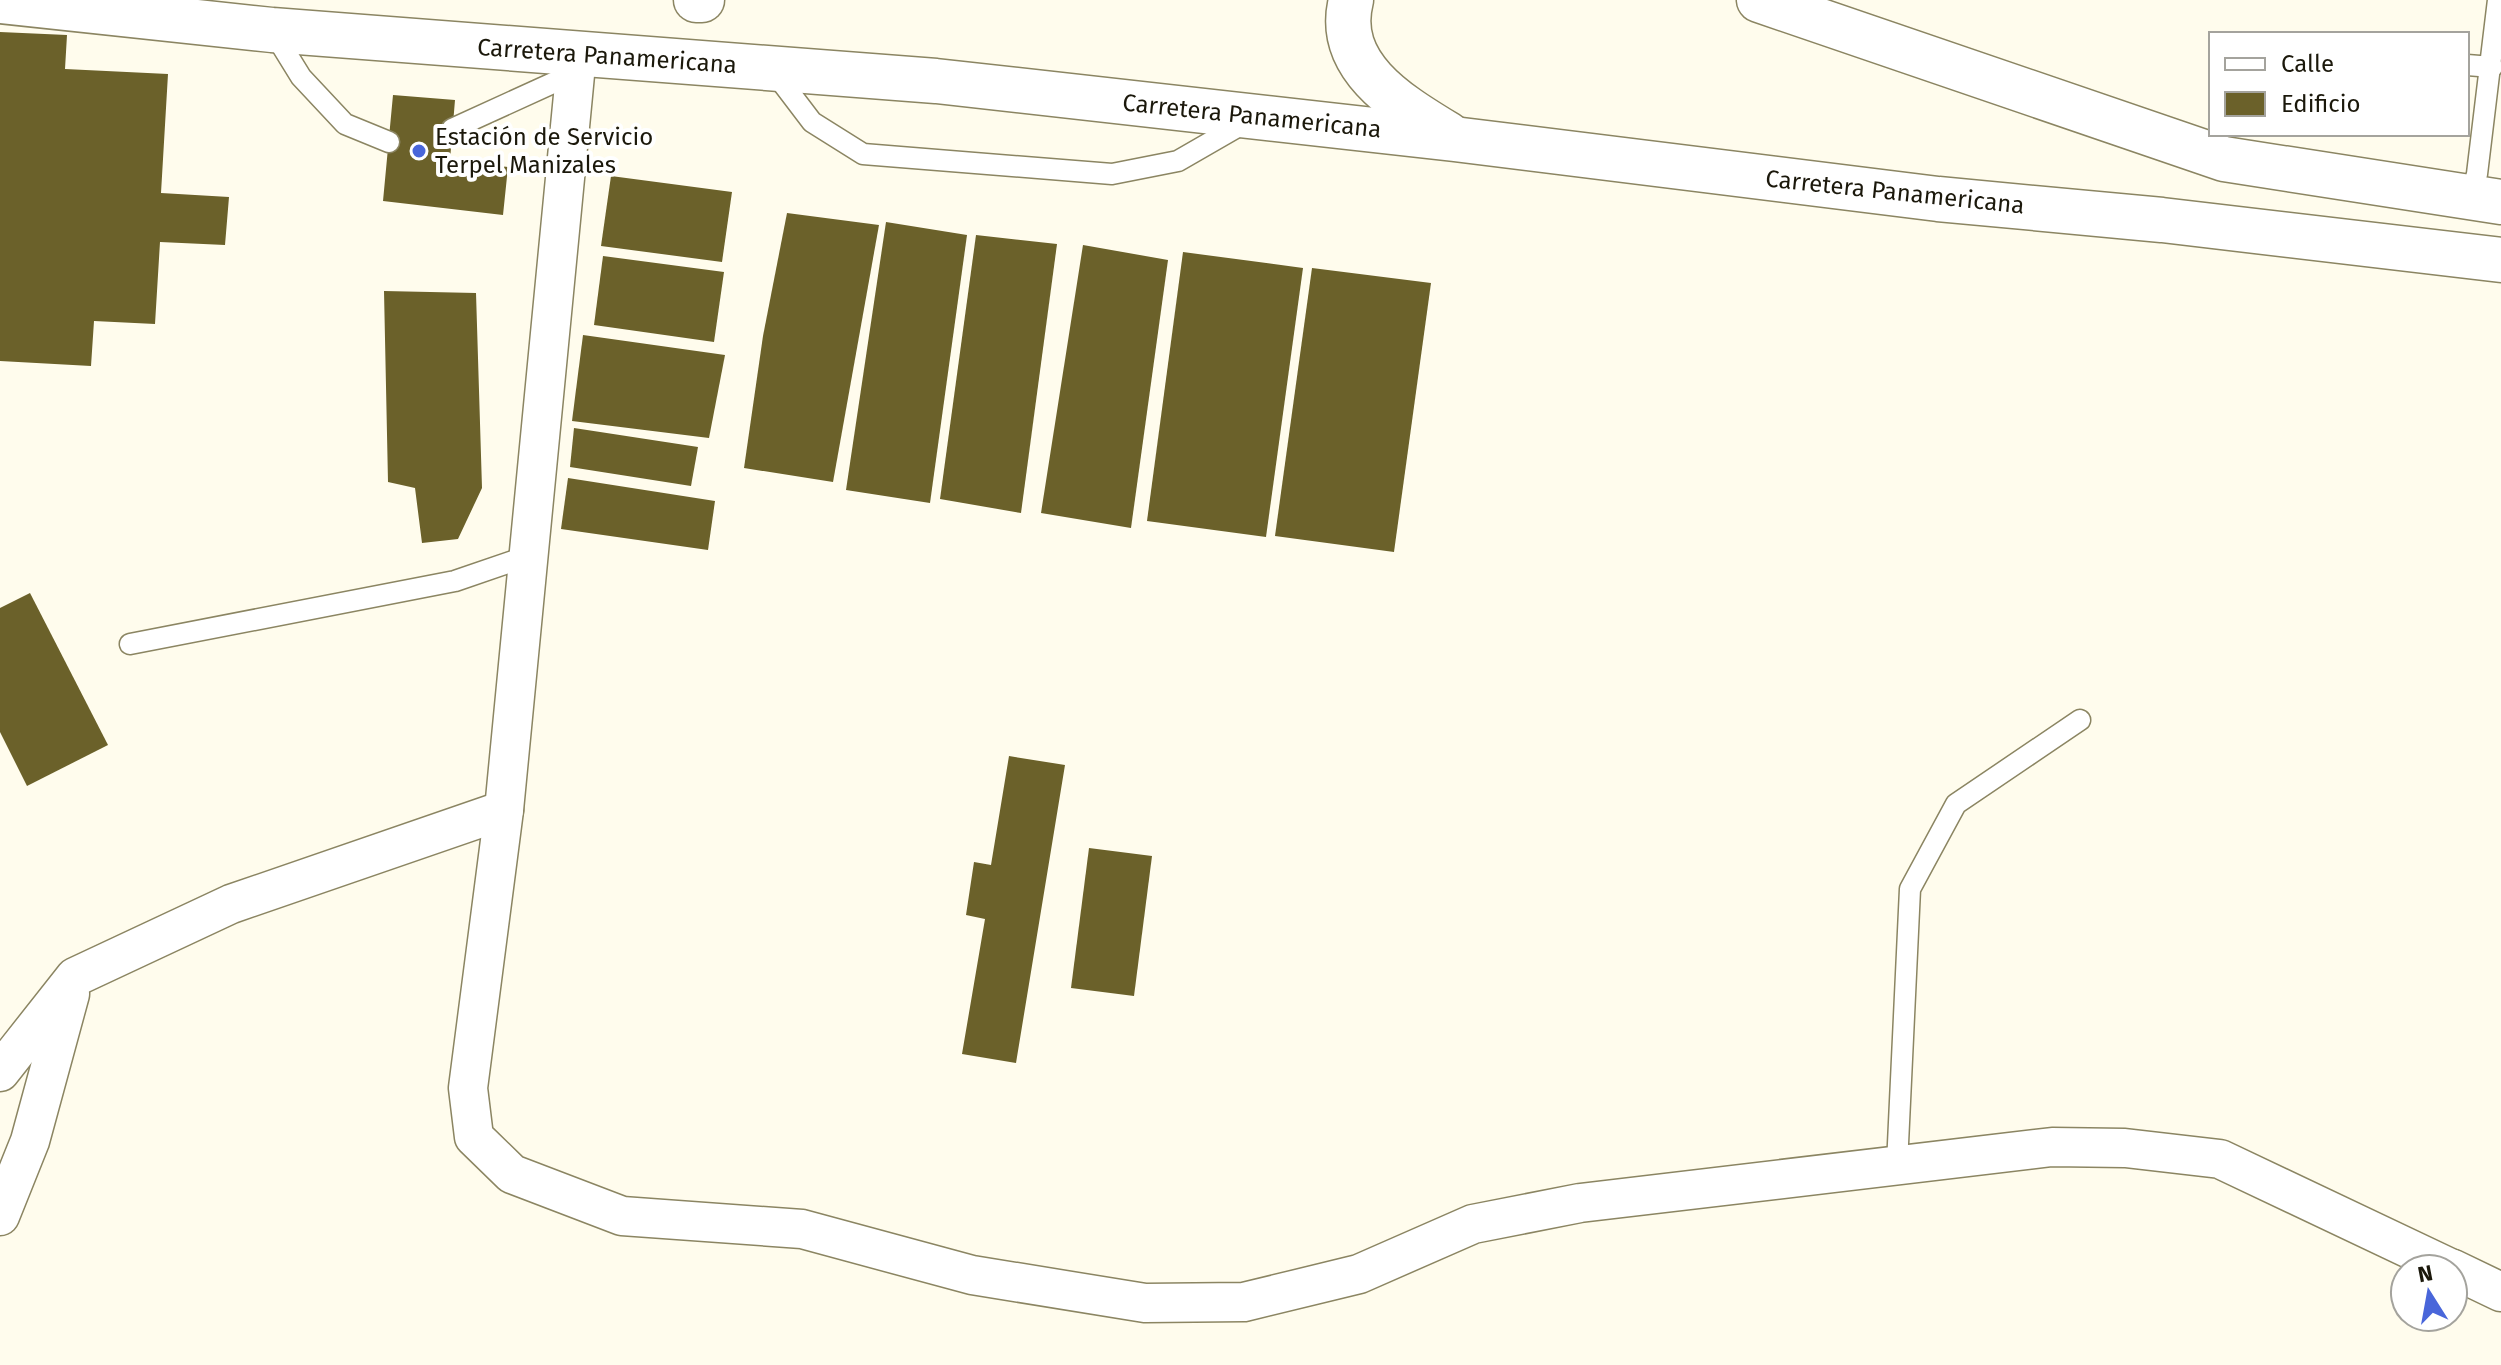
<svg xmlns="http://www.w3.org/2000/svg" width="2501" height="1365" viewBox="0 0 2501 1365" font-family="'Fira Sans',sans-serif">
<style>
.building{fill:#6b612a}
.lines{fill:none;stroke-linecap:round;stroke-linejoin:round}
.service-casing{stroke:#8b8562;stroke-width:23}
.minor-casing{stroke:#8b8562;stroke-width:41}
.trunk-casing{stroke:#8b8562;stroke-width:47}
.service{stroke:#fff;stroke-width:20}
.minor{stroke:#fff;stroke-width:38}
.trunk{stroke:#fff;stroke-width:44}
.poi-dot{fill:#4966da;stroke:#fff;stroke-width:3}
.labels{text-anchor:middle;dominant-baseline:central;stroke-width:8;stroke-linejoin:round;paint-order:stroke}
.street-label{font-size:24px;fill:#1b180b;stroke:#fff}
.poi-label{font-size:24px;fill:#1b180b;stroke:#fff;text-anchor:start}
</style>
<rect width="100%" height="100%" fill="#fffced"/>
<!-- building -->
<g class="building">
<path d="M 0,32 L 67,35 L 65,69 L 168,74 L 161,193 L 229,197 L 225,245 L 160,242 L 155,324 L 94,321 L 91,366 L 0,361 Z"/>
<path d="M 393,95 L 455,100 L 450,160 L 508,167 L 503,215 L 383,201 Z"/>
<path d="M 611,176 L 732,192 L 722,262 L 601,246 Z"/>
<path d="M 787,213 L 879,225 L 833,482 L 744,468 L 763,336 Z"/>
<path d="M 886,222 L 967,235 L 930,503 L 846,490 Z"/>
<path d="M 976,235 L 1057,244 L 1021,513 L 940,499 Z"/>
<path d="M 1083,245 L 1168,260 L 1131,528 L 1041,513 Z"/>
<path d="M 1183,252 L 1303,268 L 1266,537 L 1147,521 Z"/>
<path d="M 603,256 L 724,272 L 714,342 L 594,325 Z"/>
<path d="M 1312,268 L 1431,283 L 1394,552 L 1275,536 Z"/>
<path d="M 384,291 L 476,293 L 482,488 L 458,539 L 422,543 L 415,488 L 388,482 Z"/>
<path d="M 583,335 L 725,355 L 709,438 L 572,421 Z"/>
<path d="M 574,428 L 698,447 L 691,486 L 570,467 Z"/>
<path d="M 568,478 L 715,501 L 708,550 L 561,529 Z"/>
<path d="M 30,593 L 108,745 L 27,786 L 0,732 L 0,608 Z"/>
<path d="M 1009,756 L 1065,765 L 1016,1063 L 962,1054 L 985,919 L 966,915 L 974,862 L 991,865 Z"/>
<path d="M 1089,848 L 1152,856 L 1134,996 L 1071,988 Z"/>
</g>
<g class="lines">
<defs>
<g id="service">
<path d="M 272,30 L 301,77 L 345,124 L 389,142"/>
<path d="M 2467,65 L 2492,67"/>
<path d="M 774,72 L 812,122 L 863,154 L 1112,174 L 1178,161 L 1244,123"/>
<path d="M 452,129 L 577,72"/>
<path d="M 2470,198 L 2477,174 L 2498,0"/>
<path d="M 130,644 L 455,581 L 528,556"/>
<path d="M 1897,1165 L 1910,889 L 1956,804 L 2080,720"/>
</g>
<g id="minor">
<path d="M 577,54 L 504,810 L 468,1088 L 474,1137 L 512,1174 L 622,1216 L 802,1229 L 972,1275 L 1145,1303 L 1244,1302 L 1359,1274 L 1473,1224 L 1580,1203 L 2052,1147 L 2125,1148 L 2220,1159 L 2452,1269"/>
<path d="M 0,1072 L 75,977 L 231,904 L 504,810"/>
<path d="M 0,1216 L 30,1141 L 70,994"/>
<path d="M 2453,1269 L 2501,1292"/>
</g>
<g id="trunk">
<path d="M 696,0 L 702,0"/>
<path d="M 1351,0 C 1334,67 1400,105 1449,135"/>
<path d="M 1759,0 L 2224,159 L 2501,202"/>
<path d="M 0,1 L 272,30 L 936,81 L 1454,139 L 1938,199 L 2162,220 L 2501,260"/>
</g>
</defs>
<!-- service casing -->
<use href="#service" class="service-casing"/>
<!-- minor casing -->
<use href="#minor" class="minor-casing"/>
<!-- trunk casing -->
<use href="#trunk" class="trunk-casing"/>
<!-- service -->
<use href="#service" class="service"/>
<!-- minor -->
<use href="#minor" class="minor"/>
<!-- trunk -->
<use href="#trunk" class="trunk"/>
</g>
<!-- markers -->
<circle class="poi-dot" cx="419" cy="151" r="8"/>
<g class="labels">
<!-- street labels -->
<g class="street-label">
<text transform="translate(607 56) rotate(4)">Carretera Panamericana</text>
<text transform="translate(1252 116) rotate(6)">Carretera Panamericana</text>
<text transform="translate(1895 192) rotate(6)">Carretera Panamericana</text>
</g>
<!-- poi labels -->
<g class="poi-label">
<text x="435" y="137">Estación de Servicio<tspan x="435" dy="28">Terpel Manizales</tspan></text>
</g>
</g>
<!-- legend -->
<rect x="2209" y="32" width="260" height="104" fill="#ffffff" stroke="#a4a39d" stroke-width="2"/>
<rect x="2225" y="58" width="40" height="12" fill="#ffffff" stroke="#a4a39d" stroke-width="2"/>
<text x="2281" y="72" font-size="24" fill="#1b180b">Calle</text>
<rect x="2225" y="92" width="40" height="24" fill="#6b612a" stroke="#a4a39d" stroke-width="2"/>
<text x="2281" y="112" font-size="24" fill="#1b180b">Edificio</text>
<!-- north arrow -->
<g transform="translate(2429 1293) rotate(349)"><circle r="38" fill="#ffffff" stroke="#a4a39d" stroke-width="2"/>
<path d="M0-6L14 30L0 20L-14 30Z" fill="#4966da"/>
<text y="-12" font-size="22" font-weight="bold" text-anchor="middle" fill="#1b180b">N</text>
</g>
</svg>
